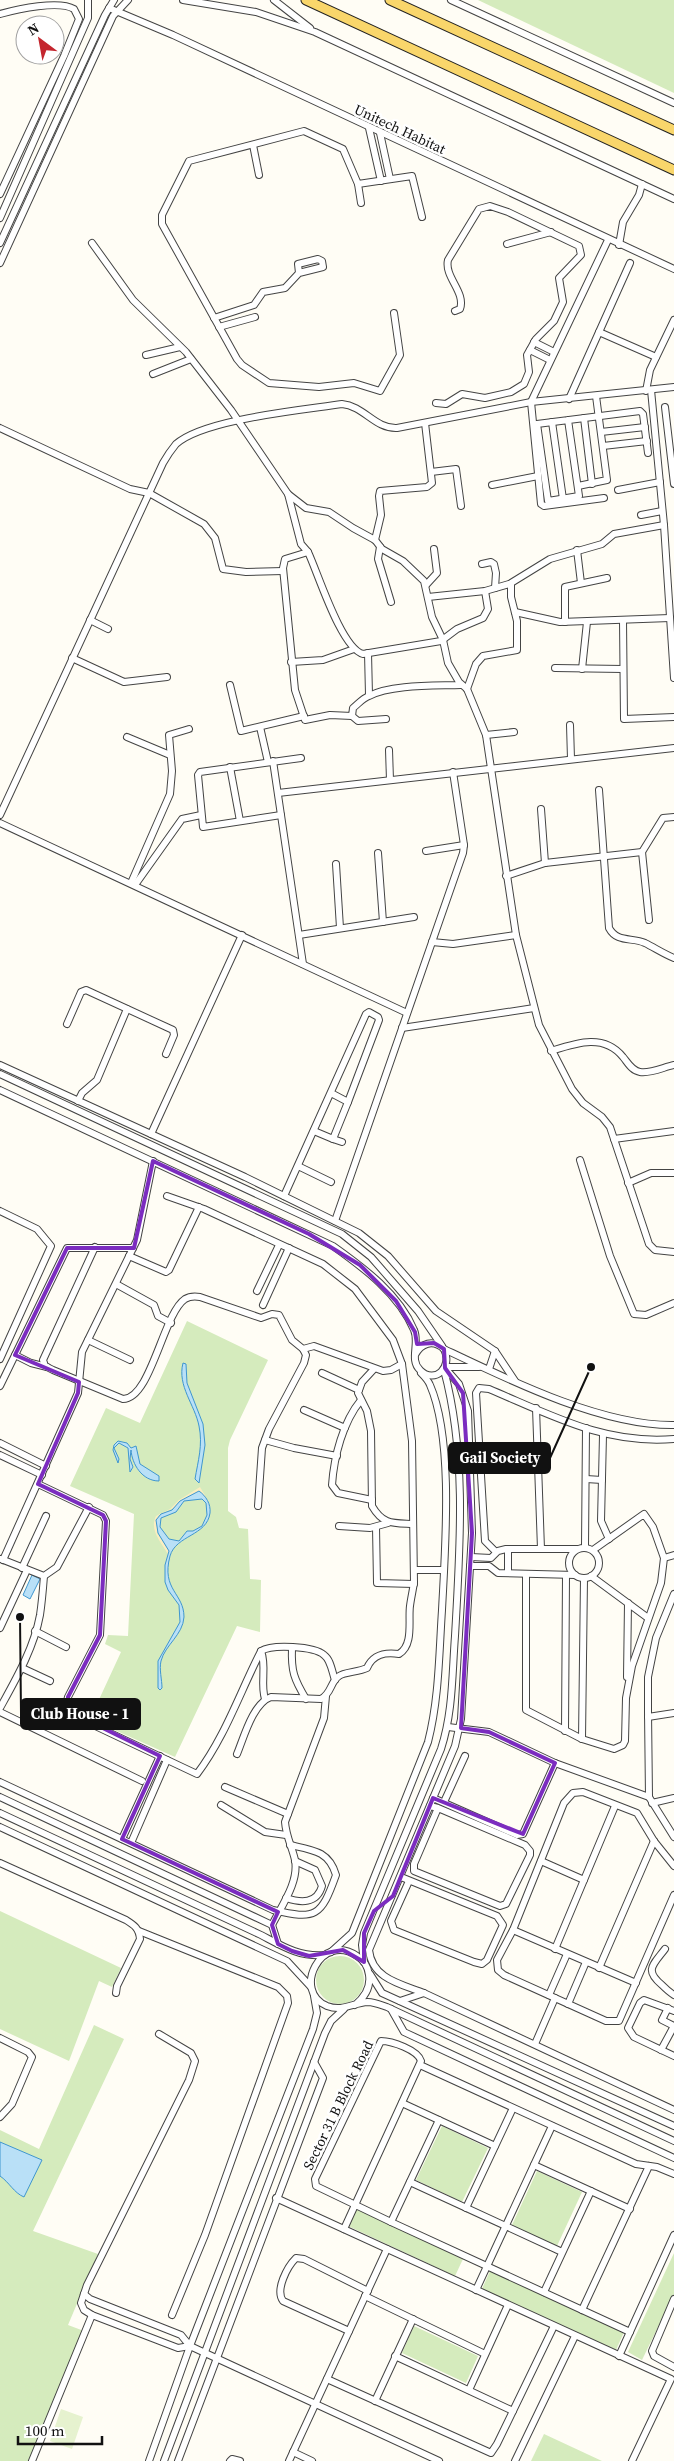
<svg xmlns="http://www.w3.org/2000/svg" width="674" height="2461" viewBox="0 0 674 2461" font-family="'Source Serif 4',serif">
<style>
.green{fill:#d5ebbd}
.sand{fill:#fbeec1}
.pitch{fill:#e6f2cf}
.water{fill:#b9e0f7;stroke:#3f96cf;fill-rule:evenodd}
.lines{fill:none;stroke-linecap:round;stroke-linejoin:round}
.minor-casing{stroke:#444;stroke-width:8}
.major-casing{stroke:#222;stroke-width:11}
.minor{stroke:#fff;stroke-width:6}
.major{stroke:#f9d66b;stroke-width:9}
.marked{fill:none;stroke:#7b2cbf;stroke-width:4;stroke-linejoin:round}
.labels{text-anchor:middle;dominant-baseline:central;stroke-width:5;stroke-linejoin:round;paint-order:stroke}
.street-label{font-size:14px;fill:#111;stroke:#fff}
.leader{fill:none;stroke:#111;stroke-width:2}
.callout-dot{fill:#111;stroke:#fff;stroke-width:2}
.callout{fill:#111;stroke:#111;stroke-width:2}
.callout-label{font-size:15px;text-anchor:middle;font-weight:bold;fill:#fff}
</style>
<rect width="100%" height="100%" fill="#fffdf5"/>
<!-- green -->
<g class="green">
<path d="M 478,0 L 674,0 L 674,93 Z"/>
<path d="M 187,1321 L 268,1360 L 230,1440 L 228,1448 L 228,1511 L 236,1517 L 239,1528 L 248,1529 L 250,1579 L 261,1580 L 260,1632 L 237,1626 L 175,1757 L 90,1719 L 121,1652 L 105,1644 L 108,1635 L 128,1636 L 134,1514 L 70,1486 L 106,1408 L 140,1423 Z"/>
<path d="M 0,1911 L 121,1968 L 112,1987 L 99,1981 L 69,2061 L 0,2029 Z"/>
<circle cx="340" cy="1980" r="24"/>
<path d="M 94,2025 L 124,2039 L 33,2231 L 98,2254 L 68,2325 L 84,2331 L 31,2461 L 0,2461 L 0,2130 L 39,2149 Z"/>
<path d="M 442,2126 L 488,2148 L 462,2202 L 416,2180 Z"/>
<path d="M 537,2171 L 582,2192 L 557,2246 L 512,2225 Z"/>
<path d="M 356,2208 L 463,2259 L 455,2276 L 348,2226 Z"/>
<path d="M 674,2253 L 674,2294 L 642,2360 L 628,2352 Z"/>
<path d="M 490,2271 L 624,2332 L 616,2350 L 482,2289 Z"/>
<path d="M 414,2326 L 478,2356 L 466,2383 L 402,2353 Z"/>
<path d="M 544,2434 L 602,2461 L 531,2461 Z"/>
</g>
<!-- sand -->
<path class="sand" d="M 200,1487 L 209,1502 L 201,1492 L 178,1502 L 175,1507 L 158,1516 L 157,1533 L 169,1551 L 168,1554 C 161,1542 149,1530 156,1516 L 170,1509 L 179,1500 Z"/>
<!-- pitch -->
<path class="pitch" d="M 61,2409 L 83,2417 L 72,2449 L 50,2441 Z"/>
<!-- water -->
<g class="water">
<path d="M 183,1363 L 186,1364 L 187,1383 L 203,1424 L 205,1445 L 199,1483 L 195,1479 C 198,1461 203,1445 199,1426 C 195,1405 177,1386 183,1363 Z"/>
<path d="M 118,1441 L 127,1443 L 131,1448 L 136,1446 L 140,1464 L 159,1476 L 159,1481 C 142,1481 132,1464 131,1450 L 130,1459 L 133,1467 L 130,1472 L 128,1448 L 119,1443 L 114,1448 L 119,1459 L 118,1463 L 113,1450 L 114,1445 Z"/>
<path d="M 199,1491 C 206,1496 211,1504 210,1513 C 207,1536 176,1535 170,1556 C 161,1590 184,1593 184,1617 C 183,1635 165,1645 161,1661 C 159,1669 162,1680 162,1688 L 160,1690 L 158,1688 L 158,1661 L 180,1622 L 179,1605 L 168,1590 L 165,1582 L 165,1565 L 169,1551 L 158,1533 L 156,1520 L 161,1514 L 172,1510 L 180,1501 ZM 202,1499 L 206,1503 L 207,1515 L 202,1526 L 193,1531 L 187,1531 L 179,1541 L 169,1539 L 160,1527 L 161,1518 L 176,1512 L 184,1501 Z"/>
<path d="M 32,1575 L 40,1579 L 30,1599 L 23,1595 Z"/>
<path d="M 0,2142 L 42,2160 L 24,2197 C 14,2193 9,2182 0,2176 Z"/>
</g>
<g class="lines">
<defs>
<g id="minor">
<path d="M 183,0 L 256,12 L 315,32 L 674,199"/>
<path d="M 274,0 L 310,28"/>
<path d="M 451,0 L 674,103"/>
<path d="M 109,8 L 173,35 L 674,269"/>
<path d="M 0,14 C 18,9 59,0 74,9 L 79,19 L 64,56 L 0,194"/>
<path d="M 369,128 L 381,181"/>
<path d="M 380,133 L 390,179"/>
<path d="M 253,145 L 259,175"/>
<path d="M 358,184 L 361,203"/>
<path d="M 0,218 L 88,18 L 88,0"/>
<path d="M 0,243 L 105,15 L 114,0"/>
<path d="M 92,243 L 133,300 L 186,352 L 231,410 L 288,494 L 306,508 L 329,512 L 353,528 L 375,540 L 382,549 L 403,561 L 424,581 L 432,617 L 443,640 L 448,663 L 459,682 L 467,689 L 486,735 L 516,935 L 539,1025 L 572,1089 L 583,1103 L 602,1117 L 610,1127 L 649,1244 L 655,1250 L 674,1252"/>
<path d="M 507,244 L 551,232"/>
<path d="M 619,245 L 623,222 L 639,195 L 642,184"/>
<path d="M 0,263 L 113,16 L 128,0"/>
<path d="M 394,313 L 400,355 L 380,391 L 354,383 L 319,387 L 269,383 L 242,365 L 237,359 L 162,224 L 162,215 L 189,161 L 304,131 L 343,149 L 358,184 L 412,176 L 422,217"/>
<path d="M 214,318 L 254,305 L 263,292 L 285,288 L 299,273 L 323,267 L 322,261 L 318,259 L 298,264 L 299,273"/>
<path d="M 219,327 L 255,317"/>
<path d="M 599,332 L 656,357"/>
<path d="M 534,342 L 554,352"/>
<path d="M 530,350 L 550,360"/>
<path d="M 146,355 L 180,347"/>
<path d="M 153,374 L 191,359"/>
<path d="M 651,390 L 664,525 L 674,678"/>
<path d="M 646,391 L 650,370 L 674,320"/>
<path d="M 569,399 L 630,263"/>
<path d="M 436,403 L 446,404 L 462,394 L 485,398 L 511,392 L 524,384 L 529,372 L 527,355 L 536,339 L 554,321 L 563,302 L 559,278 L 581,255 L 579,246 L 508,212 L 490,206 L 479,209 L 448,260 C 444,277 466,292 460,309 L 455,311"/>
<path d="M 665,407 L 674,484"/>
<path d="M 584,418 L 592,484"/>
<path d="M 568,420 L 579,496 L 548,501 L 537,424 L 640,411 L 643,414 L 648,453"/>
<path d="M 552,422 L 563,499"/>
<path d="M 0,428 L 130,489 L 149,493 L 204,524 L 215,538 L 223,569 L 246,572 L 283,571"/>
<path d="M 601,432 L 645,427"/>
<path d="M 603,446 L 647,441"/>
<path d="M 431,472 L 456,469 L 461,506"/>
<path d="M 492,485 L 538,476"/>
<path d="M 578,486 L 607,480 L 596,396"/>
<path d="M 618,490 L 660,482"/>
<path d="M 288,494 L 301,544 L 308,552 C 318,573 341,648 363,654 L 441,641 L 457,629 L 483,618 L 488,609 L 485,591"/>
<path d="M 604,498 L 544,506 L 541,504 L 531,402 L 608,240"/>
<path d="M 641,515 L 662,511"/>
<path d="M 375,540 L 381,515 L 379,496 L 380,491 L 427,487 L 432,483 L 425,423"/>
<path d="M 380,547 L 378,559 L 391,602"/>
<path d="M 577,550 L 581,583"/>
<path d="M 308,552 L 285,559 L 283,568 L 295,690 L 305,720 L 330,715 L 352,716 L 353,708 C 358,704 363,698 369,696 C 391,684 436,686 461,685"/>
<path d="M 482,564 L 491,562 L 494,564 L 496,573 L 495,588"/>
<path d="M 426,585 L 437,573 L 434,549"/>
<path d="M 428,597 L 485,591 L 509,584"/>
<path d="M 515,612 L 560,622 L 670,618"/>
<path d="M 90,620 L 108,629"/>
<path d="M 623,620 L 624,719 L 674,717"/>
<path d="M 565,622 L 565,587 L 607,578"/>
<path d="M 368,653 L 369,695"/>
<path d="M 72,658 L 124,682 L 167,677"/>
<path d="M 291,662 L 323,660 L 354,649"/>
<path d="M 555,668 L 623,669"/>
<path d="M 582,669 L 587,622"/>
<path d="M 230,685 L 241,731 L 304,716"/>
<path d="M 467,689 L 476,664 L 483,656 L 517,650 L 517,621 L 511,597 L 511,583 L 550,559 L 602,544 L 614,534 L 664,525"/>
<path d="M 352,716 L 358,721 L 386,719"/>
<path d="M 570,725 L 571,759"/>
<path d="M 260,727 L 268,762"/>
<path d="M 486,735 L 514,732"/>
<path d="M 127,737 L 170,755"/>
<path d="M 389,750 L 390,780"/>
<path d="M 273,761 L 303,964"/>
<path d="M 230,767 L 240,821"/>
<path d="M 599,790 L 609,928 C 617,943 632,937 645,943 C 655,948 664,954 674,958"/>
<path d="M 278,793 L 674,748"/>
<path d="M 541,809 L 545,863"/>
<path d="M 0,815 L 163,463 C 167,456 171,450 176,444 C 204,419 303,410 342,404 C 364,406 375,429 397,428 L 531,402 L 674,387"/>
<path d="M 281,815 L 203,827 L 198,775 L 200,772 L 301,758"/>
<path d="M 0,823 L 407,1013"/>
<path d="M 426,851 L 464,845"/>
<path d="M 642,852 L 649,920"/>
<path d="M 378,853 L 383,922"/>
<path d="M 336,864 L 340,928"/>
<path d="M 506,876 L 545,863 L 642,852 L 663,818 L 674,817"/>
<path d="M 131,883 L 170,794 L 172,771 L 169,735 L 189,729"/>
<path d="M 135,885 L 182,819 L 201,815"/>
<path d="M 299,935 L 414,917"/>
<path d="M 432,942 L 453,944 L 516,935"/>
<path d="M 67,1024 L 81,992 L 86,990 L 173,1030 L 174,1035 L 166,1054"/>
<path d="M 402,1028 L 534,1008"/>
<path d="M 551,1051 C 576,1043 604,1033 623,1057 C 628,1063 632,1071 640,1072 C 650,1074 664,1067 674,1065"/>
<path d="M 0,1065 L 245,1177 L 359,1233 L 388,1256 L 436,1311 L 495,1351 L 515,1381"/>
<path d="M 0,1074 L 342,1234 L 371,1257 L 418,1311 L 442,1346"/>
<path d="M 0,1090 L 333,1246 C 364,1268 399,1294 414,1330 C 420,1343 409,1360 420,1370 C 435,1385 453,1367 444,1349 C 433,1339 421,1343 415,1355"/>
<path d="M 78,1101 L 82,1093 L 97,1080 L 127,1009"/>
<path d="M 314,1131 L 333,1139 L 348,1102"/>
<path d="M 151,1134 L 242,935"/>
<path d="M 333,1139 L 342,1142"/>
<path d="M 614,1139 L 674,1131"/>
<path d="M 580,1160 L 610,1256 L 634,1314 L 646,1315 L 674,1303"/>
<path d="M 298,1166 L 331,1182"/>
<path d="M 628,1183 L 651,1173 L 674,1173"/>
<path d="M 167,1196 L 204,1209 L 323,1264 L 355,1289 L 393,1340 L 402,1364 L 412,1441 L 414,1582 C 413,1590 411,1598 410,1606 C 408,1620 414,1645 399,1654 C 385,1652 373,1654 367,1668 C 359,1672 344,1672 339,1676 C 330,1682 332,1693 321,1699 L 271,1697 C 253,1703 244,1737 237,1754"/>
<path d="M 284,1196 L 366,1014 L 369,1012 L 378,1017 L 379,1020 L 348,1102 L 331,1093"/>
<path d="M 0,1211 L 37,1229 L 51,1246 L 0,1359"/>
<path d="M 335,1221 L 463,853 L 464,845 L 453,772"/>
<path d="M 95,1247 L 43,1360 L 45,1366 L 53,1370 L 123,1399 C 151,1399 163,1314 185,1299 C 190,1296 194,1296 200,1297 L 261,1318 L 272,1314 L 279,1315 L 292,1340 L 303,1349 L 306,1355 L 304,1363 L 269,1429 L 262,1448 L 258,1506"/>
<path d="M 129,1256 L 166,1272 L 169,1270 L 199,1207"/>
<path d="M 116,1284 L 154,1305 L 158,1316 L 171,1323"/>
<path d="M 257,1291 L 279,1245"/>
<path d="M 263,1305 L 289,1248"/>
<path d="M 88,1340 L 130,1360"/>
<path d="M 303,1349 L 314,1346 L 383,1371 L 391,1370 L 402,1364"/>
<path d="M 444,1349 C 509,1380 602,1426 674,1425"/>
<path d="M 15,1355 L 31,1363 L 47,1367"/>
<path d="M 446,1367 L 479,1367"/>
<path d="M 445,1368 L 459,1384 L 468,1411 L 472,1533 L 461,1719 L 455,1746 L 369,1950 C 372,1979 401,1984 424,1993 L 674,2110"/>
<path d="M 374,1369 L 362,1382 L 358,1393 L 367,1411 L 371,1431 L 372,1506 C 383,1525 393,1523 413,1524"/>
<path d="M 489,1369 L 495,1351"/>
<path d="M 322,1373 L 359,1390"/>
<path d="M 0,1386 L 67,1248 L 133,1248"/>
<path d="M 361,1400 C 343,1422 334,1456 332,1485 L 338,1493 L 372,1500"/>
<path d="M 536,1408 L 541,1549"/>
<path d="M 304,1410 L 345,1428"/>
<path d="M 603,1435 L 601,1521 L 609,1539"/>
<path d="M 265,1440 L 294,1448 L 337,1456"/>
<path d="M 0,1443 L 46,1466"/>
<path d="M 0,1455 L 42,1475"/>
<path d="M 586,1479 L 602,1480"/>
<path d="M 38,1484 L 103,1515 L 106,1521 L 100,1635 L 68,1697 L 66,1704 L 72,1715 L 197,1774 C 225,1737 240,1692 261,1651 C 272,1644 314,1646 324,1655 C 331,1660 332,1672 335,1680"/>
<path d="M 339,1526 L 370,1528 L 388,1523"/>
<path d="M 376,1527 L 377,1583 L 414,1584"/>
<path d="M 585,1547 L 586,1428"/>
<circle cx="584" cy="1563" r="15"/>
<path d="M 508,1549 L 508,1573"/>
<path d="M 496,1552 L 485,1541 L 476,1393 L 479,1388 L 489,1389 C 551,1415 605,1445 674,1439"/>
<path d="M 471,1557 L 491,1558 L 498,1551 L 506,1549 L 577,1549"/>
<path d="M 664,1558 L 674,1555"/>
<path d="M 1,1559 L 44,1576 L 57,1567 L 89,1507"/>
<path d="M 3,1560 L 78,1393 L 82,1352 L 137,1240 L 153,1161"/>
<path d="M 470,1566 L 489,1566 L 498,1573 L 575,1575"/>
<path d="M 22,1568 L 46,1516"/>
<path d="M 414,1570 L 444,1570"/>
<path d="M 526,1574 L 526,1710 L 582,1739 L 614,1749 L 623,1745 L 625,1741 L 626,1698 L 632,1666 L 661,1583 L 664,1558 L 653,1527 L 644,1514 L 593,1550"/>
<path d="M 591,1576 L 648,1618"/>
<path d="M 674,1594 L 656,1638 L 648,1677 L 648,1712 L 649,1797 L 674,1837"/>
<path d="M 0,1628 L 27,1570"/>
<path d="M 35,1631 L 66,1647"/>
<path d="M 292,1648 C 291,1671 294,1679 306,1699"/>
<path d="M 261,1651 C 267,1667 260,1683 265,1699"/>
<path d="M 22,1668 L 50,1681"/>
<path d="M 627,1677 L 628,1603"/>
<path d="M 0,1708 C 16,1679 34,1648 40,1615 C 42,1602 43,1589 44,1576"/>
<path d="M 0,1712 L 142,1781"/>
<path d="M 648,1717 L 674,1713"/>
<path d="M 448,1727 L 489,1732 L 555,1763 L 649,1797"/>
<path d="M 565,1731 L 566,1575"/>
<path d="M 582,1739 L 584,1578"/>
<path d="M 0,1782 L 273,1910 C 316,1920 321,1917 336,1875 C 329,1851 313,1850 290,1845"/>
<path d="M 225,1787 L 288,1814"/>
<path d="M 0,1797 L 272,1925 L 278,1944"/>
<path d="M 433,1798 L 517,1835 L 523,1834 L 555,1763"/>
<path d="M 444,1802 L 465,1756"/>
<path d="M 652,1803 L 674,1798"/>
<path d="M 221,1805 L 265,1832 L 286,1835"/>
<path d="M 430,1806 L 438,1808 L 525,1845 L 530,1851 L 530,1855 L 506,1904 L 500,1906 L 414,1871 L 414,1864 L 438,1808"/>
<path d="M 0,1813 L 261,1935 C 282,1946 299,1957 324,1955"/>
<path d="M 0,1827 L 287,1961 L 311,1987"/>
<path d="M 122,1839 L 160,1756"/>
<path d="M 131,1843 L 167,1760"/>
<path d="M 541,1861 L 584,1880"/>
<path d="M 0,1863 L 126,1920 C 134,1925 139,1928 140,1939 L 117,1986 L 116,1993"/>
<path d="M 674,1866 L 654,1841 L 637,1813 L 583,1792 L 573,1793 L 564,1803 L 513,1930 L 497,1960 L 498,1970 L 504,1975 L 606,2021 L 619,2021 L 674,1895"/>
<path d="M 401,1877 L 497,1916 L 503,1925 L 487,1960 L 482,1964 L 474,1962 L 394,1930 L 391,1921 L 409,1881"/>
<path d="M 286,1898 C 301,1903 317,1904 322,1886 L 315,1870 L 295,1861"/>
<path d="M 272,1925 C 282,1905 299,1882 295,1860 C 292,1847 286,1836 285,1822 L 324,1718 L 326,1696"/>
<path d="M 513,1930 L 636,1983"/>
<path d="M 139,1931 L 278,1987 L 287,1996 L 288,2003 L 205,2235 L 172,2315"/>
<path d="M 555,1949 L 615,1806"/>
<path d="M 665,1949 C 653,1965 644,1970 662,1985 C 666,1989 669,1992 674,1995"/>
<path d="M 331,1952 L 352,1933 L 428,1742 C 439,1699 439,1655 442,1610 C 445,1550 454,1440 430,1385 C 428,1380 424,1376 421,1373"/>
<path d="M 364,1962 L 362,1945 L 364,1933 L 441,1749 C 453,1712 452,1675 455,1636 C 460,1548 467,1455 444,1370"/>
<path d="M 599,1968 L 654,1841"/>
<path d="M 370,1974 L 382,1993 L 674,2126"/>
<path d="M 549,1995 L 567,1954"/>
<path d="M 400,2001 L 424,1993"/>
<path d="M 568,2004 L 586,1962"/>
<path d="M 355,2005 C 365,1997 371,1988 369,1975 C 368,1967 364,1960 357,1956 C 322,1931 291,1991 327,2006 C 343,2012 352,2003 368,2002 C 374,2002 381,2005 387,2007 L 674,2141"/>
<path d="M 391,2009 L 404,2032 L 674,2158"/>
<path d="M 674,2011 L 644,2000 L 640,2003 L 628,2028 L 634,2037 L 674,2056"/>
<path d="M 159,2034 L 191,2053 L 195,2061 L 189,2080 L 87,2285 L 81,2303 L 84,2310 L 92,2315 L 178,2348 L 190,2346"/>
<path d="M 0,2038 L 28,2052 L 32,2057 L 12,2104 L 0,2117"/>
<path d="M 535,2044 L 555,1998"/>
<path d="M 661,2050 L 674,2026 L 662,2020 L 668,2008"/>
<path d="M 420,2065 L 636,2164 L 657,2167 L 674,2174"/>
<path d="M 402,2103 L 495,2146"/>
<path d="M 534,2165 L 630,2209"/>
<path d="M 410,2182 L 562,2252"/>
<path d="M 276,2198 L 671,2379 L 632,2461"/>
<path d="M 466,2208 L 513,2108"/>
<path d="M 391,2222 L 439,2120"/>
<path d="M 344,2229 L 421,2061 C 418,2050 392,2041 381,2041 L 379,2045 L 315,2179 L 316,2186 L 391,2222 L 630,2332"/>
<path d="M 476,2290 L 552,2126"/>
<path d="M 544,2292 L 591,2191"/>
<path d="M 84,2294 L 90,2299 L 181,2335 L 190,2346 L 439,2461"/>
<path d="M 365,2296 L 485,2354"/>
<path d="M 674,2299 L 652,2351 L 654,2356 L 674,2367"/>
<path d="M 582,2310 L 649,2166"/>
<path d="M 349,2331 L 283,2301 C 275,2290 287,2267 296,2258 L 304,2259 L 368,2291"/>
<path d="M 395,2356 L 513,2411"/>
<path d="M 619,2356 L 674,2235"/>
<path d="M 327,2379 L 491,2453 L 497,2444 L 554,2326"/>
<path d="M 469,2390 L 508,2305"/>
<path d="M 375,2401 L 413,2319"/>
<path d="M 293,2452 L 312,2461"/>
<path d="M 32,2461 L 92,2315"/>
<path d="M 149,2461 L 190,2346 L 313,2029 L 317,2013 L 314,1996"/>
<path d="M 164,2461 L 325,2033 L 331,2021 L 344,2009"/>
<path d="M 178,2461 L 323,2078 L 314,2062"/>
<path d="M 230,2461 L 232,2459 L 240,2461"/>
<path d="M 289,2461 L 387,2249"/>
<path d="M 515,2461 L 575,2336"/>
</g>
<g id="major">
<path d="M 306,0 L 674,170"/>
<path d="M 390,0 L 674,130"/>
</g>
</defs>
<!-- minor casing -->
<use href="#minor" class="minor-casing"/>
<!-- major casing -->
<use href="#major" class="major-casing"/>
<!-- minor -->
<use href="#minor" class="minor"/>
<!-- major -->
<use href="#major" class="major"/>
</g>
<!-- marked area -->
<path class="marked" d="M 153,1161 L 309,1234 L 360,1265 L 396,1301 L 415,1332 L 417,1344 L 434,1343 L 444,1349 L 445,1368 L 463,1393 L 472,1533 L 461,1728 L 489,1732 L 555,1763 L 523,1834 L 433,1798 L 393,1896 L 374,1911 L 364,1933 L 364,1962 L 343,1950 L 309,1956 L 292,1951 L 278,1944 L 272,1925 L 278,1912 L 122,1839 L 160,1756 L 68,1711 L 68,1697 L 100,1635 L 106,1521 L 103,1515 L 38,1484 L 78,1393 L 79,1382 L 15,1355 L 67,1248 L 134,1248 Z"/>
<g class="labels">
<!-- street labels -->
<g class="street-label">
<text transform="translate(400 129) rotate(25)">Unitech Habitat</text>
<text transform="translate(338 2105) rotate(-64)">Sector 31 B Block Road</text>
</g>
</g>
<!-- callouts -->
<path class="leader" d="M591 1367L550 1458M20 1617L21 1714"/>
<g class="callout-dot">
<circle cx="591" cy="1367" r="5"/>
<circle cx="20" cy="1617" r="5"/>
</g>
<g class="callout">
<rect x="449" y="1443" width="101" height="30" rx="5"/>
<rect x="21" y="1699" width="119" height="30" rx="5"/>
</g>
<g class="callout-label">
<text x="500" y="1463">Gail Society</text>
<text x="80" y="1719">Club House - 1</text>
</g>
<!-- north arrow -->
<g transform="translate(40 40) rotate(328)"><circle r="24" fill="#ffffff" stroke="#a0a0a0"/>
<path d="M0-4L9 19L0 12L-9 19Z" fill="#c4262e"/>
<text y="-8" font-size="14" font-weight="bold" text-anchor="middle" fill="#111111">N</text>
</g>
<!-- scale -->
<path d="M18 2436v8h84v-8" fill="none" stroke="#111111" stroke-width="2.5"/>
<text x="25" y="2436" font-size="15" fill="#111111" stroke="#ffffff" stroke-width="4" paint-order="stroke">100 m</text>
</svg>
